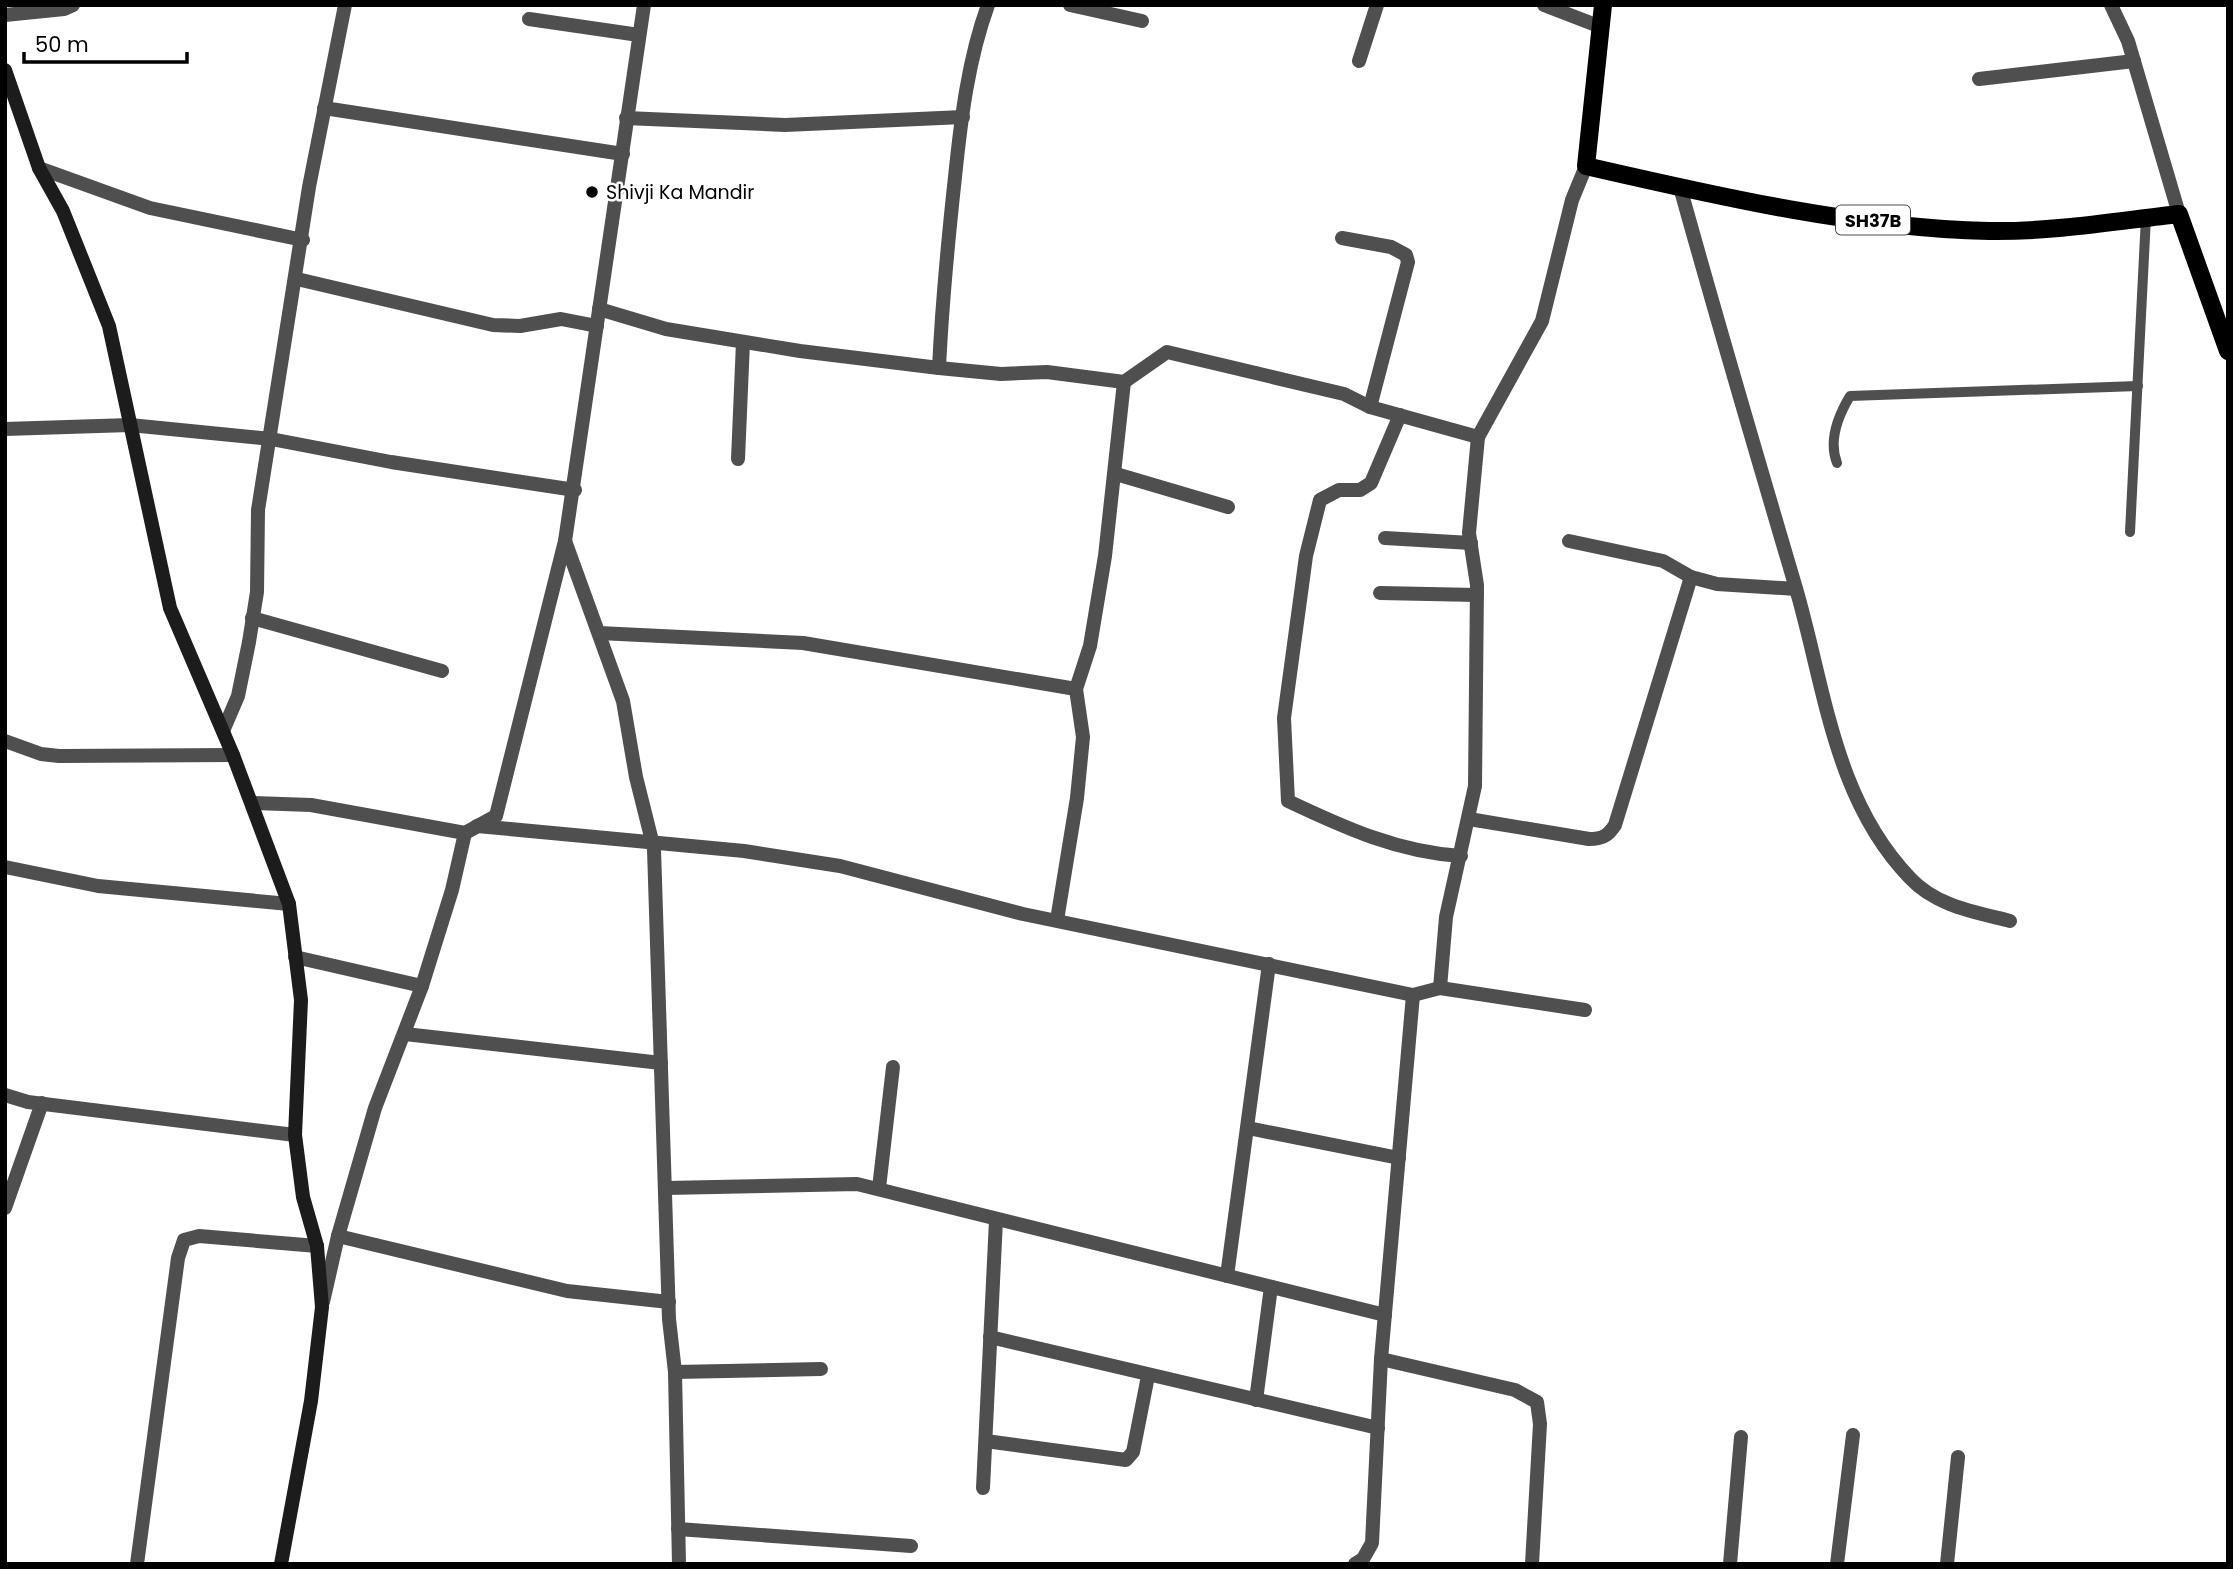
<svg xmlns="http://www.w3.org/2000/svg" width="2233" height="1569" viewBox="0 0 2233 1569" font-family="Poppins,sans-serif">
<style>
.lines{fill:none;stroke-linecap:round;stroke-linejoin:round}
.lane{stroke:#4f4f4f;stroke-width:10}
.street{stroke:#4f4f4f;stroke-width:14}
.secondary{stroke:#1c1c1c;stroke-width:14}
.primary{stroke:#000;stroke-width:18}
.poi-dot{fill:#000;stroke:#fff;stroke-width:2.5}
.labels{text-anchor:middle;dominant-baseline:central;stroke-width:5;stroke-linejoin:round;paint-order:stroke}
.shield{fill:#fff;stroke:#4c4c4c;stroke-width:2}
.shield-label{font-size:18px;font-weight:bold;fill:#000}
.poi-label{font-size:19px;fill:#000;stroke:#fff;text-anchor:start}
</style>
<rect width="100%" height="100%" fill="#fff"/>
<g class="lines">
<!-- lane -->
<g class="lane">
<path d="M 1837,463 C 1828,440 1838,416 1850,396 L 2138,386"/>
<path d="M 2130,532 L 2146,217"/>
</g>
<!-- street -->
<g class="street">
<path d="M 1070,5 L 1142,21"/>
<path d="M 1544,5 L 1601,27"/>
<path d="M 2111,5 L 2128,41 L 2179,214"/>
<path d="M 5,15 L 64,9 L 73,5"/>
<path d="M 529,19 L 639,35"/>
<path d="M 1359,61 L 1377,5"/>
<path d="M 1979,79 L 2134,61"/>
<path d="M 324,108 L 623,154"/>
<path d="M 626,118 L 785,125 L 963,117"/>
<path d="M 39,168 L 150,208 L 303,240"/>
<path d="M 1680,187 C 1717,320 1756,453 1795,585 C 1825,686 1833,798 1910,878 C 1936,906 1975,912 2010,921"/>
<path d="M 1342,238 L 1391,247 L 1406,255 L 1408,262 L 1370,407"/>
<path d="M 297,279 L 493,325 L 520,326 L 561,319 L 597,326"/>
<path d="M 599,309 L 666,329 L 800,351 L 939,368 L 1001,374 L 1047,372 L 1124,382 L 1167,352 L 1344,394 L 1370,407 L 1478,437"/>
<path d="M 939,368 C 942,304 948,241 955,177 C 961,119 968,60 988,5"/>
<path d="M 1400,415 L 1371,483 L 1360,490 L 1339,490 L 1320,500 L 1306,556 L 1284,718 L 1288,801 C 1345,828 1398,852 1461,856"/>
<path d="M 5,429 L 130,425 L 271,439 L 391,462 L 575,490"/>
<path d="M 738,459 L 743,342"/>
<path d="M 1116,474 L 1228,507"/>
<path d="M 1385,538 L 1471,543"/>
<path d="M 565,541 L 623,701 L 636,777 L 654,849 L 669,1319 L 675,1372 L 679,1564"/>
<path d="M 1569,541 L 1663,561 L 1691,577 L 1717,584 L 1796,589"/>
<path d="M 1380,593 L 1477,595"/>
<path d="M 252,618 L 442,671"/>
<path d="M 599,633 L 803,643 L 1076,689"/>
<path d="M 223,731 L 238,696 L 249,642 L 257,592 L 258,510 L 309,187 L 345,5"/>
<path d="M 5,741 L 41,754 L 59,756 L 233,755"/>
<path d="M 252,803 L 311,805 L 465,833 L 452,890 L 422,986 L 375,1108 L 338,1236 L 323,1302"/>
<path d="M 1469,819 L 1589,839 C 1602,839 1608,836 1615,825 L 1691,577"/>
<path d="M 477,826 L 744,851 L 840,866 L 1023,914 L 1413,995 L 1440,988 L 1585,1010"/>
<path d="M 465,833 L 496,816 L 565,541 L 644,5"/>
<path d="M 5,867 L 98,886 L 289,904"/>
<path d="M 1057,920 L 1077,798 L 1083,737 L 1076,689 L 1090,646 L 1105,556 L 1124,382"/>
<path d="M 295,957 L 422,986"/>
<path d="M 1440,988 L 1446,917 L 1475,786 L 1477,585 L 1469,533 L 1478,437 L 1542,321 L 1572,200 L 1586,166"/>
<path d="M 405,1034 L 661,1063"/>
<path d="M 5,1095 L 28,1102 L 295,1135"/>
<path d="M 1248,1128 L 1399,1158"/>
<path d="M 666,1188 L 857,1184 L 1385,1315"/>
<path d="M 879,1188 L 893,1067"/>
<path d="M 5,1208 L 42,1103"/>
<path d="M 338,1236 L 567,1291 L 669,1302"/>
<path d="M 1227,1276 L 1269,964"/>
<path d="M 990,1337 L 1378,1428"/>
<path d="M 1381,1359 L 1515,1390 L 1537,1402 L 1540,1424 L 1532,1564"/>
<path d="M 675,1372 L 821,1369"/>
<path d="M 1256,1400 L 1271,1287"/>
<path d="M 986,1441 L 1126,1460 L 1133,1452 L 1148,1376"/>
<path d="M 983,1488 L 996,1220"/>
<path d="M 678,1529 L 911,1546"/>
<path d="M 137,1564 L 178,1258 L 184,1240 L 199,1236 L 317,1246"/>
<path d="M 1355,1564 L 1363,1559 L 1372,1543 L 1381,1359 L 1413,995"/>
<path d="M 1730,1564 L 1741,1437"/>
<path d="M 1837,1564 L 1853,1435"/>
<path d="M 1947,1564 L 1958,1457"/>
</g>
<!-- secondary -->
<path class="secondary" d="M 5,70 L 39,168 L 63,211 L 109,326 L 170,608 L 233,755 L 289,904 L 301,1000 L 295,1135 L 303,1197 L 317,1246 L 322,1307 L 311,1401 L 281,1564"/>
<!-- primary -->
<path class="primary" d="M 1603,5 L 1586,166 C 1717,196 1854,228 1989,231 C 2052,232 2117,221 2179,214 L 2228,351"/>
</g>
<!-- markers -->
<circle class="poi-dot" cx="592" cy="192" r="7"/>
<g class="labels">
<!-- shield labels -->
<rect class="shield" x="1836" y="205.5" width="74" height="29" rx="5"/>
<g class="shield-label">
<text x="1873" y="220">SH37B</text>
</g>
<!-- poi labels -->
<g class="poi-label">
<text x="606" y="192">Shivji Ka Mandir</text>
</g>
</g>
<!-- border -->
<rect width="2233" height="1569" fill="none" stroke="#000000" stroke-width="14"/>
<!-- scale -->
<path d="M24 52v10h163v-10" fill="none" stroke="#000000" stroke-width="3.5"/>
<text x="35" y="52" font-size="21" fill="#000000" stroke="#ffffff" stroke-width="5" paint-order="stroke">50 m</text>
</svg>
